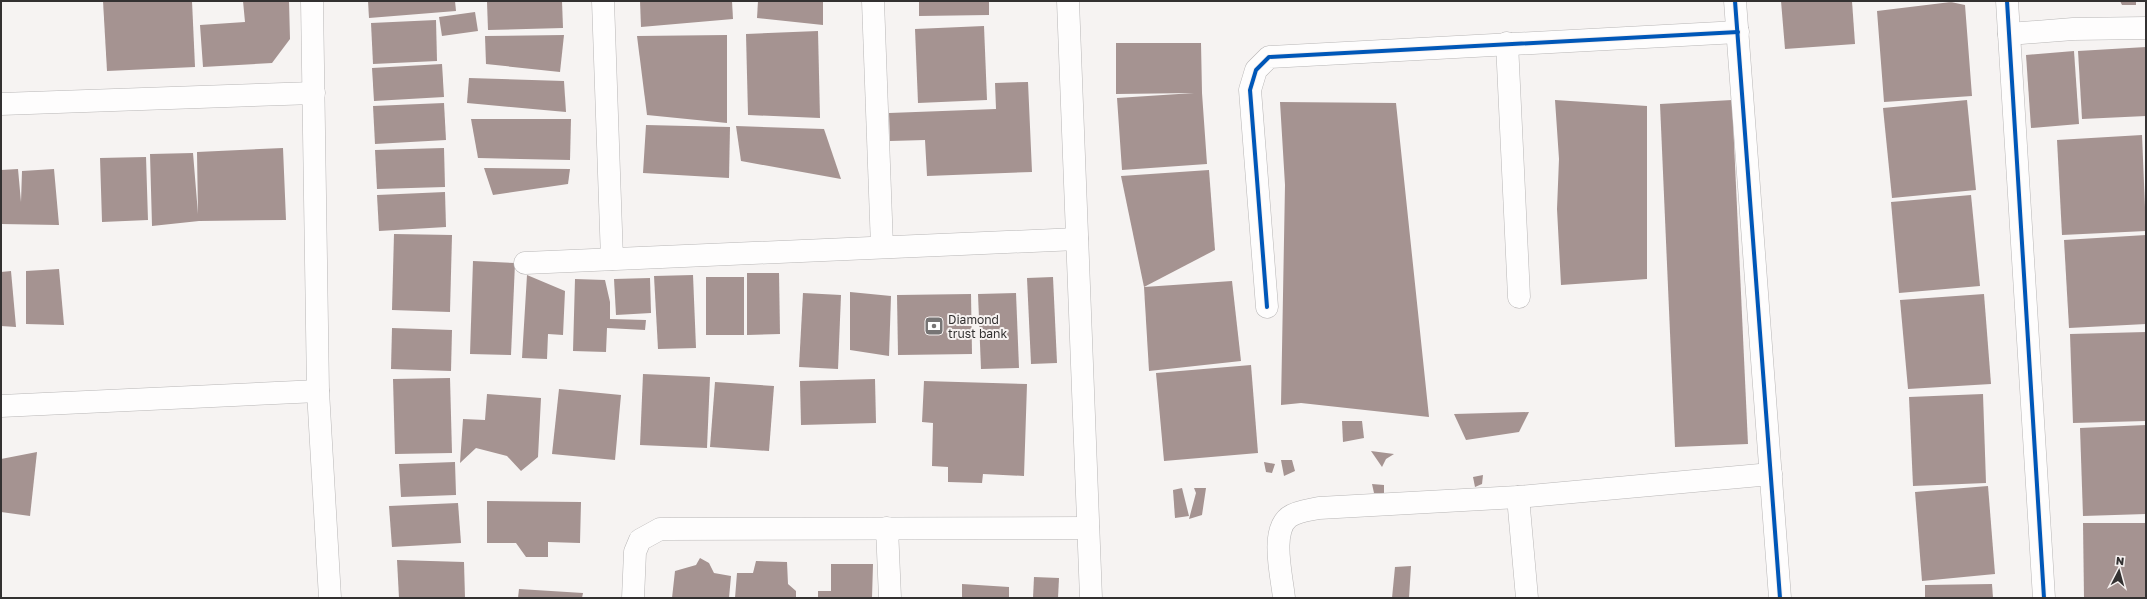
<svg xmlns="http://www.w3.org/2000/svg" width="2147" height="599" viewBox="0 0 2147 599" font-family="'Golos Text',sans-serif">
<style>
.building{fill:#a59391}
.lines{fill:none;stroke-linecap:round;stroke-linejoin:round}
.minor-casing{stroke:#b8b6b6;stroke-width:23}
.minor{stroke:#fefdfd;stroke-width:22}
.cycleway-casing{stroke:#f7f2f1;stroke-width:6}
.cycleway{stroke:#0057b8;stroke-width:4}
.labels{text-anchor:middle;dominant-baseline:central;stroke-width:4;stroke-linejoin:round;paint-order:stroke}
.poi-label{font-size:12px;fill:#333131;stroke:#f7f2f1;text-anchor:start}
</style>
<rect width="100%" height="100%" fill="#f6f3f2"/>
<!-- building -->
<g class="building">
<path d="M 103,1 L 192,1 L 195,67 L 107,71 Z"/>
<path d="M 243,1 L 289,1 L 290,39 L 272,63 L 203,67 L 200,25 L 245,22 Z"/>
<path d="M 368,1 L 455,1 L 456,11 L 369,18 Z"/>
<path d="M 525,1 L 562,1 L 563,28 L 488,30 L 487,2 Z"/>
<path d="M 640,1 L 732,1 L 733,19 L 641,27 Z"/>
<path d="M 758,1 L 823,1 L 823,25 L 757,18 Z"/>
<path d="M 919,1 L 989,1 L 989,15 L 919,16 Z"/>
<path d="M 1781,1 L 1852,1 L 1855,44 L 1785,49 Z"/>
<path d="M 1946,1 L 1965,5 L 1972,96 L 1884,102 L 1877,11 L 1951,2 Z"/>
<path d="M 2120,1 L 2136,1 L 2136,5 L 2122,5 Z"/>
<path d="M 475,12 L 478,31 L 442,36 L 439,17 Z"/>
<path d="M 436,20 L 437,61 L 373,64 L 371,23 Z"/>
<path d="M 984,26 L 987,100 L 918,103 L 915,29 Z"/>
<path d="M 818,31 L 820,118 L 748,115 L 746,34 Z"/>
<path d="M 564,35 L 560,72 L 486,64 L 485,36 Z"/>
<path d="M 727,35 L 727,123 L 647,115 L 637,36 Z"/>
<path d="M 1116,43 L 1201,43 L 1202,93 L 1207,164 L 1122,170 L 1117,98 L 1194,93 L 1116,94 Z"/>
<path d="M 2146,47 L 2146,116 L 2082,119 L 2078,51 Z"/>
<path d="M 2074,51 L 2079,124 L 2031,128 L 2026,55 Z"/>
<path d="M 442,64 L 444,97 L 374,101 L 372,68 Z"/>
<path d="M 469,78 L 564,81 L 566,112 L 467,103 Z"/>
<path d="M 1028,82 L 1032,172 L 927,176 L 925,140 L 890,141 L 889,113 L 996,109 L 995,83 Z"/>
<path d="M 1555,100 L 1647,106 L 1647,279 L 1561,285 L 1557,209 L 1559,159 Z"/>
<path d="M 1732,100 L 1748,444 L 1675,447 L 1660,104 Z"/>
<path d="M 1967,100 L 1976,190 L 1892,198 L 1883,108 Z"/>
<path d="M 1280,102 L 1396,103 L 1429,417 L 1301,403 L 1281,405 L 1285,185 Z"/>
<path d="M 444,103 L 446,140 L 375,144 L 373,106 Z"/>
<path d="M 471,119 L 571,119 L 570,160 L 478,158 Z"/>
<path d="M 646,125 L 730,127 L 729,178 L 643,173 Z"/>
<path d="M 736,126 L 824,129 L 841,179 L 741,161 Z"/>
<path d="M 2142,135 L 2146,231 L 2062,235 L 2057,140 Z"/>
<path d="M 283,148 L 286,220 L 199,221 L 152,226 L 150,154 L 193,153 L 198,214 L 197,152 Z"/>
<path d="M 444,148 L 445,187 L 377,189 L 375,150 Z"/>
<path d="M 146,157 L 148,220 L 102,222 L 100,158 Z"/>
<path d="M 484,168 L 570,169 L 568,184 L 493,195 Z"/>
<path d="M 18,169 L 21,202 L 22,171 L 54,169 L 59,225 L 1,224 L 1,170 Z"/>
<path d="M 1209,170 L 1215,250 L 1144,287 L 1121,176 Z"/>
<path d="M 445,192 L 446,227 L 379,231 L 377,195 Z"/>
<path d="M 1971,195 L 1980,286 L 1899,293 L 1891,202 Z"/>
<path d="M 394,234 L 452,235 L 450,312 L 392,310 Z"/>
<path d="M 2146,235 L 2146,324 L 2069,328 L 2064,240 Z"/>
<path d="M 473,261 L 515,263 L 511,355 L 470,354 Z"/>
<path d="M 59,269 L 64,325 L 26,324 L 26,271 Z"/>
<path d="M 11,271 L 16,327 L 1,326 L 1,272 Z"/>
<path d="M 747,273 L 779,273 L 780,334 L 747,335 Z"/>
<path d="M 527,275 L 565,291 L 563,335 L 548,334 L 547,359 L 522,358 Z"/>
<path d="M 693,275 L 696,348 L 658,349 L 654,276 Z"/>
<rect x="706" y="277" width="38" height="58"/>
<path d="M 1053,277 L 1057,363 L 1031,364 L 1027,278 Z"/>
<path d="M 650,278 L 651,313 L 616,315 L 614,279 Z"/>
<path d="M 575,279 L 605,280 L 610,302 L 610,319 L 646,320 L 645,330 L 607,328 L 606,352 L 573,351 Z"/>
<path d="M 1232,281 L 1241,361 L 1149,371 L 1144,287 Z"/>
<path d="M 850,292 L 891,296 L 889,356 L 850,350 Z"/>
<path d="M 803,293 L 841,295 L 838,369 L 799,367 Z"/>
<path d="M 1016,293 L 1019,368 L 981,369 L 978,294 Z"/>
<path d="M 971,294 L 972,354 L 898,355 L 897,295 Z"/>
<path d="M 1984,294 L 1991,384 L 1908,389 L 1900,300 Z"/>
<path d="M 392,328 L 452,330 L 451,371 L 391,369 Z"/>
<path d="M 2146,332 L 2146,421 L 2073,423 L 2070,334 Z"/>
<path d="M 1251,365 L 1258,453 L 1164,461 L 1156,373 Z"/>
<path d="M 643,374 L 710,377 L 707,448 L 640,445 Z"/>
<path d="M 450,378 L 452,453 L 395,454 L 393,379 Z"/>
<path d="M 875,379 L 876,423 L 801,425 L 800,381 Z"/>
<path d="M 924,381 L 1027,384 L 1024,476 L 983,474 L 982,483 L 948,482 L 948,467 L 932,466 L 933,423 L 922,422 Z"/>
<path d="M 715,382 L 774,386 L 769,451 L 710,447 Z"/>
<path d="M 559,389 L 621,395 L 615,460 L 552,454 Z"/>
<path d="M 487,394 L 541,398 L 538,457 L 521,471 L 507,456 L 476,448 L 460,463 L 463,419 L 485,420 Z"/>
<path d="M 1983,394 L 1986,483 L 1913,486 L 1909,397 Z"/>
<path d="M 1529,412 L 1519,432 L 1466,440 L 1454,414 Z"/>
<path d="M 1342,421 L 1362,421 L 1364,438 L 1343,442 Z"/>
<path d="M 2146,425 L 2146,514 L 2083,516 L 2080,428 Z"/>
<path d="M 1371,451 L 1394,454 L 1386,459 L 1382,467 Z"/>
<path d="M 37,452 L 30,516 L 1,512 L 1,459 Z"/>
<path d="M 1281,460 L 1292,460 L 1295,471 L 1284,476 Z"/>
<path d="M 455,462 L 456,495 L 401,497 L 399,464 Z"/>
<path d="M 1264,462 L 1275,464 L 1272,473 L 1266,472 Z"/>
<path d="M 1483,475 L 1482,484 L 1475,487 L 1473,477 Z"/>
<path d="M 1372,484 L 1384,485 L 1384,493 L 1374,493 Z"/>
<path d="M 1988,486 L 1995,574 L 1922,581 L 1915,492 Z"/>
<path d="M 1182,488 L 1189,516 L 1175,518 L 1173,490 Z"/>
<path d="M 1194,488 L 1206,488 L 1202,515 L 1189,519 L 1196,493 Z"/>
<path d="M 487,501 L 581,502 L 580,543 L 548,542 L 548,557 L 526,557 L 516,543 L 487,543 Z"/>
<path d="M 458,503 L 461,543 L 392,547 L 389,506 Z"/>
<path d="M 2083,523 L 2146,523 L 2146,598 L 2084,598 Z"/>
<path d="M 700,558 L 709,563 L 714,573 L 731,576 L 729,598 L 672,598 L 675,571 L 696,565 Z"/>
<path d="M 397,560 L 464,562 L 465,598 L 399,598 Z"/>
<path d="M 756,561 L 787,562 L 788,584 L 796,591 L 796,598 L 735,598 L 737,573 L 753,573 Z"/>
<path d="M 831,564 L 873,564 L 872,598 L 818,598 L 818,591 L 831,591 Z"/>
<path d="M 1411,566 L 1409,598 L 1392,598 L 1395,567 Z"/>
<path d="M 1034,577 L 1059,578 L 1058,598 L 1033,598 Z"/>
<path d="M 962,584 L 1009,587 L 1009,598 L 962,598 Z"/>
<path d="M 1992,584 L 1993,598 L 1925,598 L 1925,585 Z"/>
<path d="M 519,589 L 583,593 L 582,598 L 518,598 Z"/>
</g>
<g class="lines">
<defs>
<g id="minor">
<path d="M 312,1 L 318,391 L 330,598"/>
<path d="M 603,1 L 612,259"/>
<path d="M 873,1 L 882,247"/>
<path d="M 1068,1 L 1091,598"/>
<path d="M 1735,1 L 1780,598"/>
<path d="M 2007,1 L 2044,598"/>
<path d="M 2009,34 L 2073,29 L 2146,28"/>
<path d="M 1507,43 L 1519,297"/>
<path d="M 1,104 L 314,93"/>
<path d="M 525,263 L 1077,239"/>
<path d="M 1267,307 L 1250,90 L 1256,70 L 1269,57 L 1738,32"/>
<path d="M 1,406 L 318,391"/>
<path d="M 1518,497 L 1527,598"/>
<path d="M 887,528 L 890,598"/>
<path d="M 633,598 L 635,552 L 640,540 L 660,529 L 1088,528"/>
<path d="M 1284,598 C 1282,577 1270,531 1289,517 C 1297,511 1310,510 1319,508 L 1518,497 L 1771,474"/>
</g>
</defs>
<!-- minor casing -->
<use href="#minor" class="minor-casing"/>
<!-- minor -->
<use href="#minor" class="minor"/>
<defs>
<g id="cycleway">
<path d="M 1735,1 L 1780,598"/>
<path d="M 2007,1 L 2044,598"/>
<path d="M 1267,307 L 1250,90 L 1256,70 L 1269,57 L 1738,32"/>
</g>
</defs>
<!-- cycleway casing -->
<use href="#cycleway" class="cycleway-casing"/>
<!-- cycleway -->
<use href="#cycleway" class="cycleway"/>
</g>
<!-- icons -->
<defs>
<symbol id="bank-square" viewBox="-11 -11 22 22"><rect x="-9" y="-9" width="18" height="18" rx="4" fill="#777575" stroke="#f7f2f1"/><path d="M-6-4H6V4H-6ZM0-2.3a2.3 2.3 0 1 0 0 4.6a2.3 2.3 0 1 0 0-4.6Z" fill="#fff"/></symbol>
</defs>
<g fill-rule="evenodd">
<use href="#bank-square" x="923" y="315" width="22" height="22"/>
</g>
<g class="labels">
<!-- poi labels -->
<g class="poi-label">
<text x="948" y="319">Diamond<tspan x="948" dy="14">trust bank</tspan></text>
</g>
</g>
<!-- border -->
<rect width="2147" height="599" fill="none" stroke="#333131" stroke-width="4"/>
<!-- north arrow -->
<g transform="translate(2119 571) rotate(6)" stroke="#f7f2f1" stroke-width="3" paint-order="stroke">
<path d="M0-3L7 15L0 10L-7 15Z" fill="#333131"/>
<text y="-6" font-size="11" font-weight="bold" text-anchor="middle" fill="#333131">N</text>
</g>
</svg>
